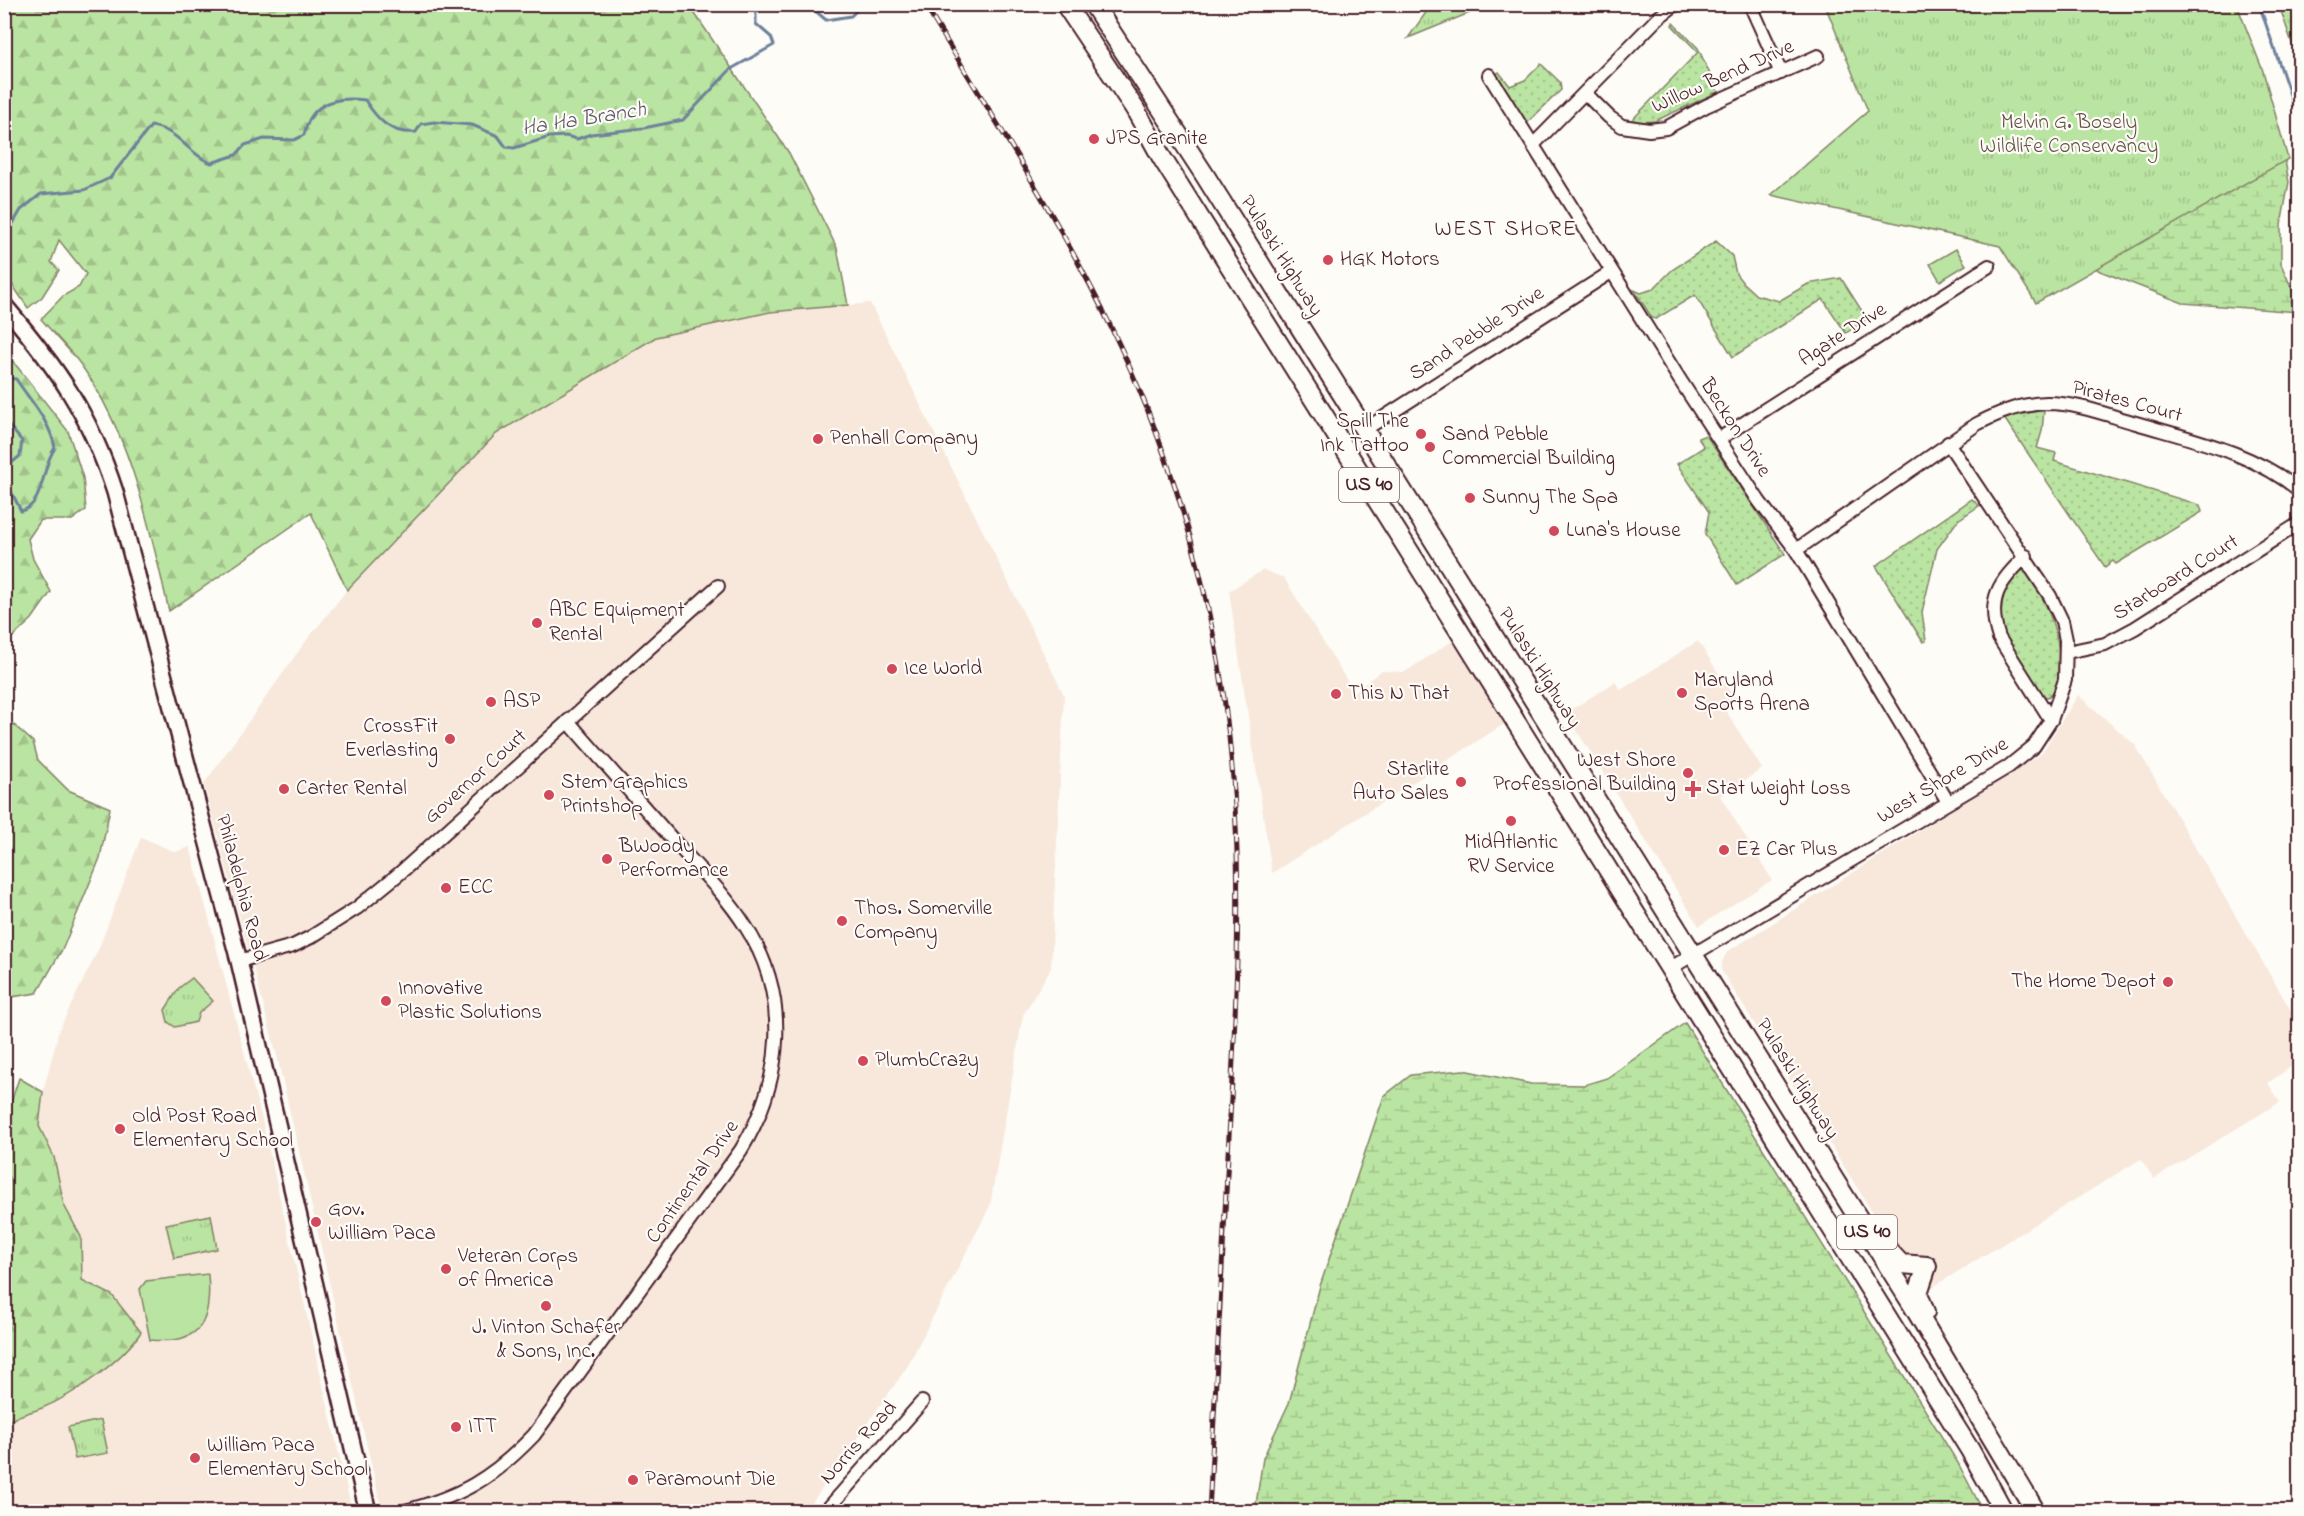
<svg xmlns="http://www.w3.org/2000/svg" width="2304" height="1516" viewBox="0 0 2304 1516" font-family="'Indie Flower',sans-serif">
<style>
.built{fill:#f7e8db}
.grass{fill:url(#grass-dots);stroke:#828266;stroke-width:1.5}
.forest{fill:url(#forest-firs);stroke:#828266;stroke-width:1.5}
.wetland{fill:url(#wetland-marsh);stroke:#828266;stroke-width:1.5}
.park{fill:url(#park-tufts);stroke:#828266;stroke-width:1.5}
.garden{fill:#bae4a1;stroke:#828266;stroke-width:1.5}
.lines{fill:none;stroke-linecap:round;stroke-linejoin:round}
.stream{stroke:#6e819b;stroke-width:3}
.minor-casing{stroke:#4a1f2b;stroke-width:16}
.major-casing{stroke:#4a1f2b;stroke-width:20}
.highway-casing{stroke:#4a1f2b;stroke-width:22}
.minor{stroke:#fdfcf7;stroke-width:12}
.major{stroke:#fdfcf7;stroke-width:15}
.highway{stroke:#fdfcf7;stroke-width:18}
.rail-casing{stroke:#4a1f2b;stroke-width:5}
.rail{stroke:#fdfcf7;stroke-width:3;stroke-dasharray:9;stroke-linecap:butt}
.poi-dot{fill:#d1495b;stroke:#fdfcf7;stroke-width:2}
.labels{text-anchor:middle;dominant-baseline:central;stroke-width:4.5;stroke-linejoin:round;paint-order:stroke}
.shield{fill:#fdfcf7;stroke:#806168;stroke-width:1.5}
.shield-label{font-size:20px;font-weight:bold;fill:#4a1f2b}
.street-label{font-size:21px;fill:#4a1f2b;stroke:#fdfcf7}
.park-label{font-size:21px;fill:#665048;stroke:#fdfcf7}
.poi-label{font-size:21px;fill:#4a1f2b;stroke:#fdfcf7;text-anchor:start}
.water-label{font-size:22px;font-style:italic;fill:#5f586c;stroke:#fdfcf7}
.neighbourhood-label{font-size:22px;letter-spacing:1.5px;fill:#4a1f2b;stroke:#fdfcf7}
</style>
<defs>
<pattern id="grass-dots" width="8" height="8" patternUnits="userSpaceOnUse" patternTransform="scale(1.5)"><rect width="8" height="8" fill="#bae4a1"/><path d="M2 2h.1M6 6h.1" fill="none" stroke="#a1c38b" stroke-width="1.8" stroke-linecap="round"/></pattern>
<pattern id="forest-firs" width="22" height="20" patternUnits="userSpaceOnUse" patternTransform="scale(1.5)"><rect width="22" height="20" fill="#bae4a1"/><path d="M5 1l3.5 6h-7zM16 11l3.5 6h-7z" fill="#a1c38b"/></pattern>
<pattern id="wetland-marsh" width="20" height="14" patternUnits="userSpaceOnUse" patternTransform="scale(1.5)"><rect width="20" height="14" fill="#bae4a1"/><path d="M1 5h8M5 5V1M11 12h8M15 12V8" fill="none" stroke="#a1c38b"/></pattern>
<pattern id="park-tufts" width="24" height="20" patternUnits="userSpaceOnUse" patternTransform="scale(1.5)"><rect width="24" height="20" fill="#bae4a1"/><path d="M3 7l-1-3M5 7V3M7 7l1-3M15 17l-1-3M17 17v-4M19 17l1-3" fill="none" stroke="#a1c38b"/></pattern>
</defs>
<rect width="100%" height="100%" fill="#fdfcf7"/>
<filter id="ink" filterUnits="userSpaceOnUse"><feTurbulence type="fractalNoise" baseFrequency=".0167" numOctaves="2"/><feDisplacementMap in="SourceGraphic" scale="12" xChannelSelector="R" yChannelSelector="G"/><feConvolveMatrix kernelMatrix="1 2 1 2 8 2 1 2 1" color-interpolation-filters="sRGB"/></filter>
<g filter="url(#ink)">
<!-- built -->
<g class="built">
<path d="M 870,303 L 1064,695 L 1051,968 L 1023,1015 L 990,1206 L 907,1367 L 806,1511 L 382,1511 L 277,1056 L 204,784 L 303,645 L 347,590 L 496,434 L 656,337 L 770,312 Z"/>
<path d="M 1263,570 L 1284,578 L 1354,692 L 1381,671 L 1405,672 L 1452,641 L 1504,724 L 1272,873 L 1229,591 Z"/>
<path d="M 1698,641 L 1736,701 L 1725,709 L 1762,769 L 1720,796 L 1772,880 L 1699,926 L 1566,713 L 1615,682 L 1621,690 Z"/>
<path d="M 2078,695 L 2135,745 L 2299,1024 L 2299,1061 L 2268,1083 L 2280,1102 L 2154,1179 L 2141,1159 L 1923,1293 L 1721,970 L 1722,962 L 1727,952 L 2041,754 Z"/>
<path d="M 141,837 L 175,852 L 190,847 L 262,1120 L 352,1511 L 5,1512 L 5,1425 L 16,1415 L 42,1407 L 81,1386 L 129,1349 L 112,1295 L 82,1280 L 81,1237 L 64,1205 L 54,1157 L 39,1126 L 43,1092 L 59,1030 L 99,948 Z"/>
</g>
<!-- grass -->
<g class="grass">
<path d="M 1673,23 L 1698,48 L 1718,92 L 1655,121 L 1629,123 L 1698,52 L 1672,25 Z"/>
<path d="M 1541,64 L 1560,82 L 1561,90 L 1527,123 L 1496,74 L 1499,72 L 1510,86 L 1525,80 Z"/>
<path d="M 1716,241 L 1732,256 L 1736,274 L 1743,283 L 1756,295 L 1779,301 L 1808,284 L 1841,278 L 1867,319 L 1846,333 L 1823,299 L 1733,357 L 1695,295 L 1656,319 L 1652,318 L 1634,290 L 1641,293 L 1653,289 L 1672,270 Z"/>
<path d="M 2044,410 L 2042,431 L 2037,448 L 2056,453 L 2054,461 L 2200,505 L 2202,512 L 2116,564 L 2113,561 L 2105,567 L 2004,418 Z"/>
<path d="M 1706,435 L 1785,554 L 1737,585 L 1705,534 L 1709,512 L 1677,464 L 1704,447 L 1698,438 Z"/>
<path d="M 1972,499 L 1979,506 L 1958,520 L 1937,549 L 1922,612 L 1926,641 L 1923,642 L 1876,566 Z"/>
<path d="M 2022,570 C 2047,587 2077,677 2048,697 L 2042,696 L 2003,636 L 1998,601 L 2016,571 Z"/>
</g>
<!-- forest -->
<g class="forest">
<path d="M 4,5 L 689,5 L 789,153 L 837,248 L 848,305 L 770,312 L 656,337 L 496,434 L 347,590 L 311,513 L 169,611 C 149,526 132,437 81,365 C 69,349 54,334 41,319 L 63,296 L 79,287 L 86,274 L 59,240 L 51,262 L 59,270 L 42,297 L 28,308 L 5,274 Z"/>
<path d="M 4,350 L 68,431 L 83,478 L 86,510 L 72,520 L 41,520 L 28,539 L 33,559 L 51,592 L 32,619 L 13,637 L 4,635 Z"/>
<path d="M 5,717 L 33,742 L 38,760 L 68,790 L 110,808 L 100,858 L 63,948 L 37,993 L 5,998 Z"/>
<path d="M 19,1078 L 43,1092 L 39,1126 L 54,1157 L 64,1205 L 81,1237 L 82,1280 L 112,1295 L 141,1332 C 122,1361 74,1395 42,1408 C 27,1414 17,1414 5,1425 L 4,1123 Z"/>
</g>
<!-- wetland -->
<g class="wetland">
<path d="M 2282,145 L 2289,182 L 2281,225 L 2281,264 L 2299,305 L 2299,312 L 2183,303 L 2100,271 L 2004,207 Z"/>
<path d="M 1685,1023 L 1958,1463 L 1983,1511 L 1255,1511 L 1263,1458 L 1289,1403 L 1320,1286 L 1384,1096 L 1411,1075 L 1463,1070 L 1531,1084 L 1584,1085 L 1607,1078 Z"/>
</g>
<!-- park -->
<g class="park">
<path d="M 1432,4 L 1489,4 L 1489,5 L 1408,38 Z"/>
<path d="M 1825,5 L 2237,5 L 2263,71 L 2288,159 L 2036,303 L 2000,246 L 1771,195 L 1868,111 Z"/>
<path d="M 2279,5 L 2299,5 L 2299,64 Z"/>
<path d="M 192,978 L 213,1001 L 199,1013 L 196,1022 L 175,1027 L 168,1022 L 165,1010 L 179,988 Z"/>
<path d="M 211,1215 L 217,1249 L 174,1258 L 166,1224 Z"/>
<path d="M 101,1420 L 108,1453 L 75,1459 L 68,1427 Z"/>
</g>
<!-- garden -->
<g class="garden">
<path d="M 1956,249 L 1966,265 L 1940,281 L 1930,264 Z"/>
<path d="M 208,1274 C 212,1321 202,1345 150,1340 L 140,1289 L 146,1281 Z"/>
</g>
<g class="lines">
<!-- stream -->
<g class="stream">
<path d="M 802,4 L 812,8 L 826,20 L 851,16 L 863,4"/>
<path d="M 2259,4 L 2300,124"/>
<path d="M 4,239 L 21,210 L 41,194 L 84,190 L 110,178 L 151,126 C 179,130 186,152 211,163 L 236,155 L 245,145 L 264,139 L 294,140 L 304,135 C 310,103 335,96 365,100 C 377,119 391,135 416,132 L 421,124 L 434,122 L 472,125 L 498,136 L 506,147 L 514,148 L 550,137 L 566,136 L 577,139 L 591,134 L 644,128 L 683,120 L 731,69 L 774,45 L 771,37 L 756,24 L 756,7 L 760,4"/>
<path d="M 4,378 L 16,379 C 31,402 50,421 55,448 C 41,466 45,505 21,511 L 12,493 L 4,491"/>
<path d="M 4,420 L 22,441 L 20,456 L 4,469"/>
</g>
<defs>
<g id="minor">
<path d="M 1750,4 L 1781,73"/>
<path d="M 1489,75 L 1680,380 L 1759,501 L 1796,550 L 1948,802"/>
<path d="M 1585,93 L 1609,117 L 1622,126 L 1649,130 L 1666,128 L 1706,106 L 1818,56"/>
<path d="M 1534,144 L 1659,17 L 1676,4"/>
<path d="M 1364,430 L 1611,272"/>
<path d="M 1719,439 L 1989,266"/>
<path d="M 1796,550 L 1977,424 C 2000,412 2021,404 2047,403 C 2077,403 2107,415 2136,423 C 2193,440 2253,452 2300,491"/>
<path d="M 2026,556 C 1999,582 1986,599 1999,638 L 2051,720"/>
<path d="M 2067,652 L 2105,644 L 2135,628 L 2300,523"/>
<path d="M 239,961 L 293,946 L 311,937 L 357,908 L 400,873 L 718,586"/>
<path d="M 1669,969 L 2008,767 L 2034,746 L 2051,720 L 2065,680 L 2066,640 L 2062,621 L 2050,596 L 1948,443"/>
<path d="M 401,1512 C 460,1497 492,1479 534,1435 L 741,1150 C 783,1081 791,997 746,927 C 726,895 698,868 673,840 C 638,800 602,761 568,721"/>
<path d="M 825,1512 L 922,1402"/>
</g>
<path id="major" d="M 4,305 C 58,369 89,412 115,492 L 239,961 L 368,1512"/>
<g id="highway">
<path d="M 1065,4 L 1135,109 L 1162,158 C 1434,587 1700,1020 1970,1450 L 2004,1512"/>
<path d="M 1093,4 L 1204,174 L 1912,1304 L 2036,1512"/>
<path d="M 1886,1248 L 1901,1264 L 1927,1266 L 1918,1293 L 1925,1312"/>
</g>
</defs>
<!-- minor casing -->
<use href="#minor" class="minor-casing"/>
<!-- major casing -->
<use href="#major" class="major-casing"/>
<!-- highway casing -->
<use href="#highway" class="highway-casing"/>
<!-- minor -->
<use href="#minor" class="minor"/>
<!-- major -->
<use href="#major" class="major"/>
<!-- highway -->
<use href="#highway" class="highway"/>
<defs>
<path id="rail" d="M 924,4 C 1004,135 1089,264 1146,406 C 1197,534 1227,670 1235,807 C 1242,923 1234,1040 1228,1155 C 1221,1274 1215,1393 1209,1512"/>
</defs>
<!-- rail casing -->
<use href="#rail" class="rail-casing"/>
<!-- rail -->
<use href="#rail" class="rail"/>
</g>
</g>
<!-- markers -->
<g class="poi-dot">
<circle cx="1094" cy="139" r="6"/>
<circle cx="1328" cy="260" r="6"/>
<circle cx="1421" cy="434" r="6"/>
<circle cx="818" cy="439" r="6"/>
<circle cx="1430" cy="447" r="6"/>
<circle cx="1470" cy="498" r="6"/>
<circle cx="1554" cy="531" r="6"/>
<circle cx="537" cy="623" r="6"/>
<circle cx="892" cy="669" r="6"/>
<circle cx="1682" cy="693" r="6"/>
<circle cx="1336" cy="694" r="6"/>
<circle cx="491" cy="702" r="6"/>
<circle cx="450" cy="739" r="6"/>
<circle cx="1688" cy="773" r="6"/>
<circle cx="1461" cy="782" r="6"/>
<circle cx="284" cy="789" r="6"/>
<path d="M1690 780h6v6h6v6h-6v6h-6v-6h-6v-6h6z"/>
<circle cx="549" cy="795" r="6"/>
<circle cx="1511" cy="821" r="6"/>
<circle cx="1724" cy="850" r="6"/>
<circle cx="607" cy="859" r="6"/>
<circle cx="446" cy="888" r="6"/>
<circle cx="842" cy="921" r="6"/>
<circle cx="2168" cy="982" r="6"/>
<circle cx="386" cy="1001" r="6"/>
<circle cx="863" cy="1061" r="6"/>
<circle cx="120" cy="1129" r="6"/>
<circle cx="316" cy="1222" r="6"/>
<circle cx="446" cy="1269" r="6"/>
<circle cx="546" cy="1306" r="6"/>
<circle cx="456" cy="1427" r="6"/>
<circle cx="195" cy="1458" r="6"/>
<circle cx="633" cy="1480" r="6"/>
</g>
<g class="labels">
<!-- shield labels -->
<g class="shield">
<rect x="1339" y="468" width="60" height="34" rx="4.5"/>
<rect x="1837" y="1215" width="60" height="34" rx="4.5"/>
</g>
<g class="shield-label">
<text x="1369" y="485">US 40</text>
<text x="1867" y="1232">US 40</text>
</g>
<!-- street labels -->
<g class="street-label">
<text transform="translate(1723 77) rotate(-24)">Willow Bend Drive</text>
<text transform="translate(1281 256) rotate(58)">Pulaski Highway</text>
<text transform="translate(1477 334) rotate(-33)">Sand Pebble Drive</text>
<text transform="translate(1843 335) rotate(-33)">Agate Drive</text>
<text transform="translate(2127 402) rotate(15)">Pirates Court</text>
<text transform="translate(1735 428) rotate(57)">Beckon Drive</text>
<text transform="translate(2176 578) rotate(-32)">Starboard Court</text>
<text transform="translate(1539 668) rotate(58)">Pulaski Highway</text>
<text transform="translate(476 777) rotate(-42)">Governor Court</text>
<text transform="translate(1943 781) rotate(-31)">West Shore Drive</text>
<text transform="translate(241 888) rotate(75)">Philadelphia Road</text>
<text transform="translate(1797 1079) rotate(58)">Pulaski Highway</text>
<text transform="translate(693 1182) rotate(-55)">Continental Drive</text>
<text transform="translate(859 1443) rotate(-48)">Norris Road</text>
</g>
<!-- park labels -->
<g class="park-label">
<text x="2069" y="123">Melvin G. Bosely<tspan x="2069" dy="24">Wildlife Conservancy</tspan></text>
</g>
<!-- poi labels -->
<g class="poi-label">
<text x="1106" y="139">JPS Granite</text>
<text x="1340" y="260">HGK Motors</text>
<text x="1409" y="422" text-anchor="end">Spill The<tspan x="1409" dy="24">Ink Tattoo</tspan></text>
<text x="1442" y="435">Sand Pebble<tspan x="1442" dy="24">Commercial Building</tspan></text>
<text x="830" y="439">Penhall Company</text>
<text x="1482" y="498">Sunny The Spa</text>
<text x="1566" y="531">Luna's House</text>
<text x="549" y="611">ABC Equipment<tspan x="549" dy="24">Rental</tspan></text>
<text x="904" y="669">Ice World</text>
<text x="1694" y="681">Maryland<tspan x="1694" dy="24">Sports Arena</tspan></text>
<text x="1348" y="694">This N That</text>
<text x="503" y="702">ASP</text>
<text x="438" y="727" text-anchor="end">CrossFit<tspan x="438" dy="24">Everlasting</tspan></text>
<text x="1676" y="761" text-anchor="end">West Shore<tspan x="1676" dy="24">Professional Building</tspan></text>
<text x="1449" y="770" text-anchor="end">Starlite<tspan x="1449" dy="24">Auto Sales</tspan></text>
<text x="561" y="783">Stem Graphics<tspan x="561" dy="24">Printshop</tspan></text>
<text x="296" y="789">Carter Rental</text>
<text x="1706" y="789">Stat Weight Loss</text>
<text x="1511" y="843" text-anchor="middle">MidAtlantic<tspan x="1511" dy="24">RV Service</tspan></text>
<text x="619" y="847">BWoody<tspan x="619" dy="24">Performance</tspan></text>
<text x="1736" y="850">EZ Car Plus</text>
<text x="458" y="888">ECC</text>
<text x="854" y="909">Thos. Somerville<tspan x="854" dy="24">Company</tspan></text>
<text x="2156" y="982" text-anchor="end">The Home Depot</text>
<text x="398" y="989">Innovative<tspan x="398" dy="24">Plastic Solutions</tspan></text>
<text x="875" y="1061">PlumbCrazy</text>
<text x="132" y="1117">Old Post Road<tspan x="132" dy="24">Elementary School</tspan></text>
<text x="328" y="1210">Gov.<tspan x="328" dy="24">William Paca</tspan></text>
<text x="458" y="1257">Veteran Corps<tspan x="458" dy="24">of America</tspan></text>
<text x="546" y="1328" text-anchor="middle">J. Vinton Schafer<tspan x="546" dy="24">&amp; Sons, Inc.</tspan></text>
<text x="468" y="1427">ITT</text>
<text x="207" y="1446">William Paca<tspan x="207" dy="24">Elementary School</tspan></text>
<text x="645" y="1480">Paramount Die</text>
</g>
<!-- water labels -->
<g class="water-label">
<text transform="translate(584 120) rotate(-9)">Ha Ha Branch</text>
</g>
<!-- neighbourhood labels -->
<g class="neighbourhood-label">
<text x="1506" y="230">WEST SHORE</text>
</g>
</g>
<!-- margin -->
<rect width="2304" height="1516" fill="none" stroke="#fdfcf7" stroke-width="24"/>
<rect x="12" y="12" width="2280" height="1492" fill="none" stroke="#4a1f2b" stroke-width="2" filter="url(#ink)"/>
</svg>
